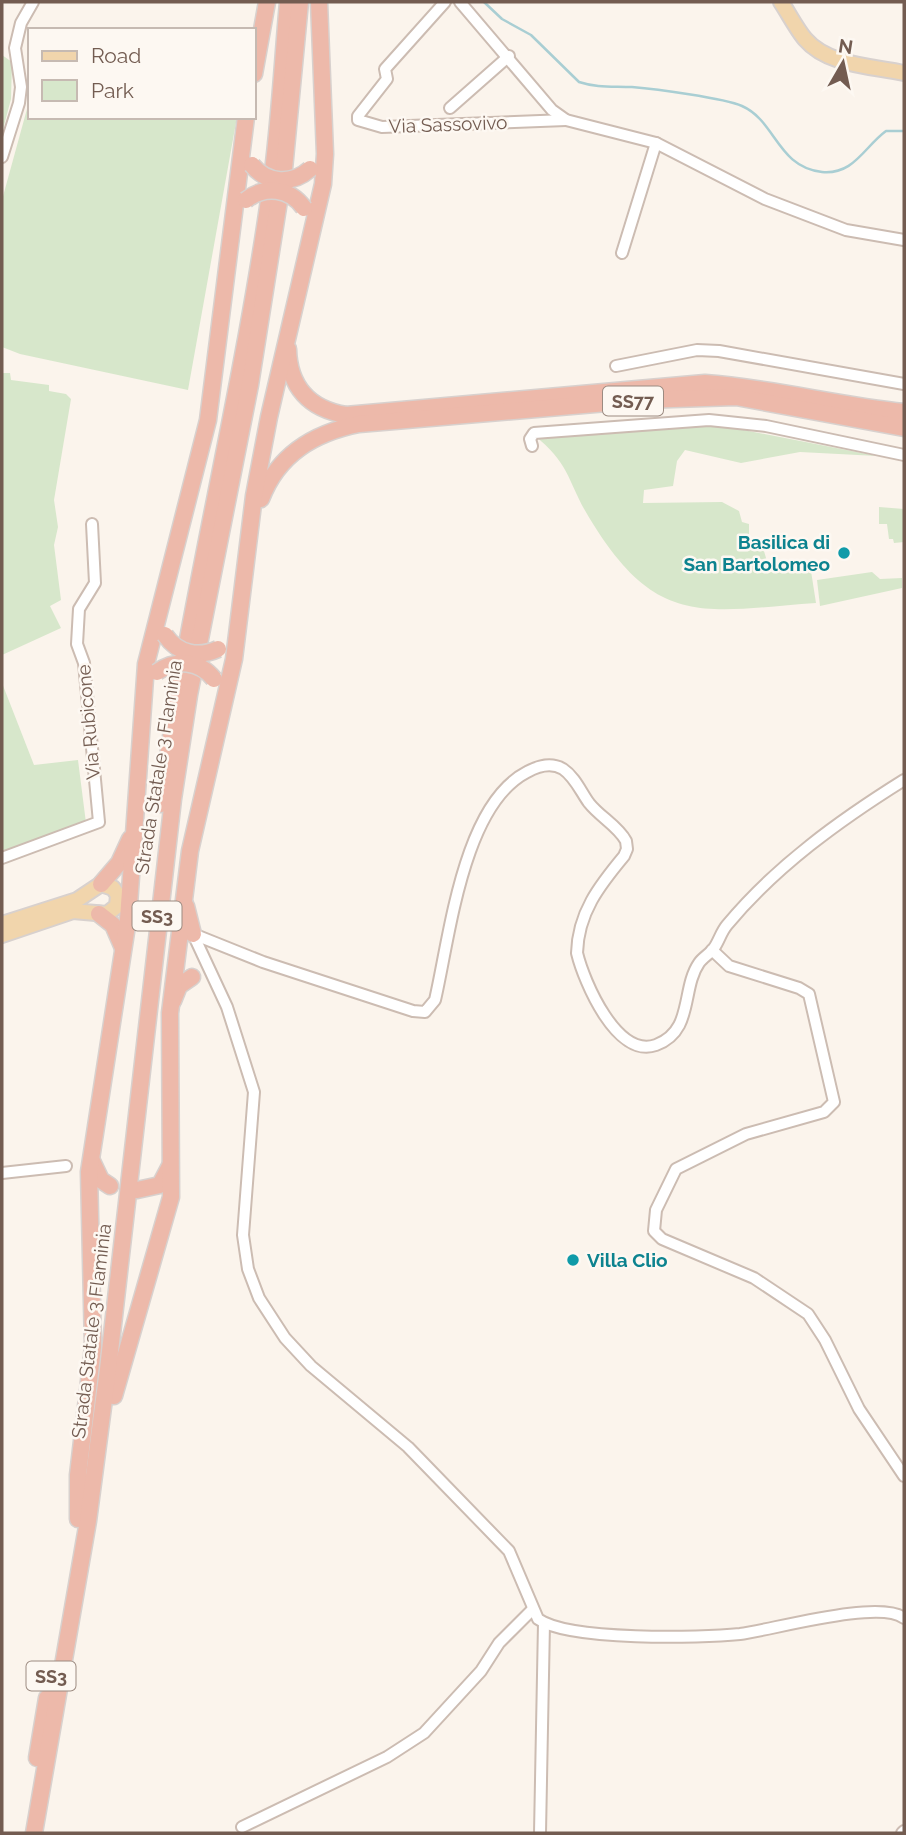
<svg xmlns="http://www.w3.org/2000/svg" width="906" height="1835" viewBox="0 0 906 1835" font-family="Raleway,sans-serif">
<style>
.green{fill:#d7e7cb}
.lines{fill:none;stroke-linecap:round;stroke-linejoin:round}
.stream{stroke:#a9ced3;stroke-width:2.5}
.minor-casing{stroke:#ccbcb2;stroke-width:14}
.major-casing{stroke:#d8d1ce;stroke-width:18}
.highway-casing{stroke:#d8d1ce;stroke-width:19}
.minor{stroke:#fff;stroke-width:10}
.major{stroke:#f1d5ac;stroke-width:14}
.highway{stroke:#edb9aa;stroke-width:16}
.highway-bridge-casing{stroke:#d8d1ce;stroke-width:19;stroke-linecap:butt}
.highway-bridge{stroke:#edb9aa;stroke-width:16}
.culture-dot{fill:#0f9aa8;stroke:#fdf8f2;stroke-width:2.5}
.labels{text-anchor:middle;dominant-baseline:central;stroke-width:5;stroke-linejoin:round;paint-order:stroke}
.shield{fill:#fdf8f2;stroke:#9c8b81;stroke-width:2}
.shield-label{font-size:18px;font-weight:bold;fill:#735c51}
.street-label{font-size:19px;fill:#735c51;stroke:#fdf8f2}
.culture-label{font-size:19px;font-weight:bold;fill:#0d838f;stroke:#fdf8f2;text-anchor:end}
</style>
<rect width="100%" height="100%" fill="#fbf4ec"/>
<!-- green -->
<g class="green">
<path d="M 2,55 L 12,62 L 11,99 L 2,133 Z"/>
<path d="M 30,98 L 30,117 L 237,117 L 188,390 L 20,354 L 2,347 L 2,200 Z"/>
<path d="M 2,373 L 10,373 L 11,380 L 49,385 L 49,391 L 66,394 L 71,399 L 54,500 L 58,527 L 54,545 L 61,600 L 50,606 L 61,628 L 2,655 Z"/>
<path d="M 718,425 L 877,456 L 800,452 L 741,463 L 685,450 L 677,461 L 673,486 L 644,490 L 643,503 L 722,502 L 739,511 L 742,522 L 749,524 L 749,546 L 764,551 L 770,572 L 811,571 L 816,603 C 703,611 657,629 590,519 C 567,482 572,466 534,435 Z"/>
<path d="M 879,507 L 904,509 L 904,542 L 894,543 L 893,539 L 889,539 L 887,524 L 879,524 Z"/>
<path d="M 872,572 L 880,579 L 902,578 L 902,588 L 820,606 L 817,580 Z"/>
<path d="M 2,683 L 34,765 L 78,760 L 86,823 L 2,855 Z"/>
</g>
<g class="lines">
<!-- stream -->
<path class="stream" d="M 484,2 L 502,19 L 531,35 L 579,82 C 597,88 614,86 632,87 C 655,89 724,98 742,106 C 776,121 777,167 822,172 C 854,175 864,147 886,131 L 904,131"/>
<defs>
<g id="minor">
<path d="M 445,2 L 385,69 L 387,79 L 358,116 L 358,120 L 382,127 L 566,120"/>
<path d="M 460,2 L 552,110 L 566,120 L 656,143 L 765,199 L 846,230 L 904,240"/>
<path d="M 450,108 L 509,56"/>
<path d="M 2,157 L 19,103 L 21,87 L 15,48 L 21,23 L 33,2"/>
<path d="M 622,253 L 656,143"/>
<path d="M 616,366 L 697,350 L 719,351 L 904,384"/>
<path d="M 532,446 L 530,439 L 534,433 L 709,420 L 766,426 L 904,455"/>
<path d="M 2,858 L 99,822 L 84,663 L 77,644 L 79,609 L 95,583 L 92,524"/>
<path d="M 193,934 L 263,962 L 413,1011 L 425,1012 L 435,1000 C 450,935 463,805 527,772 C 538,766 551,762 563,769 C 575,777 581,792 589,803 C 600,817 618,826 626,841 L 627,849 L 624,856 C 599,886 578,913 577,953 C 584,982 617,1059 656,1045 C 694,1031 681,989 699,963 C 703,957 710,954 714,948 C 719,941 721,932 727,925 C 776,866 840,820 904,780"/>
<path d="M 193,934 L 227,1007 L 254,1092 L 243,1235 L 248,1269 L 259,1298 L 285,1338 L 311,1366 L 408,1447 L 509,1551 L 538,1619 C 569,1641 700,1638 740,1634 C 772,1630 879,1599 904,1618"/>
<path d="M 712,950 L 729,966 L 799,988 L 809,994 L 834,1102 L 824,1112 L 746,1134 L 676,1169 L 656,1210 L 654,1231 L 662,1239 L 754,1278 L 808,1314 L 825,1340 L 859,1409 L 904,1476"/>
<path d="M 2,1173 L 66,1166"/>
<path d="M 242,1827 L 387,1757 L 424,1733 L 481,1671 L 499,1643 L 532,1610"/>
<path d="M 540,1833 L 544,1623"/>
<path d="M 902,1833 L 904,1831"/>
</g>
<g id="major">
<path d="M 781,2 C 789,14 796,28 805,39 C 828,66 873,66 904,73"/>
<path d="M 2,924 L 77,900 L 101,884 L 113,888 L 118,895 L 117,906 L 107,914 L 73,911 L 2,935"/>
</g>
<g id="highway">
<path d="M 254,74 L 267,2"/>
<path d="M 288,349 C 289,387 309,409 346,415 L 705,383 C 772,388 837,405 904,412"/>
<path d="M 261,499 C 278,454 314,433 359,424 L 642,400 L 736,397 L 904,428"/>
<path d="M 161,804 C 190,592 245,384 273,171 C 280,115 283,58 288,2"/>
<path d="M 101,884 L 119,863 L 130,839"/>
<path d="M 186,906 L 193,934"/>
<path d="M 99,914 L 113,925 L 123,948"/>
<path d="M 173,1001 L 179,986 L 192,977"/>
<path d="M 92,1161 L 101,1180 L 110,1186"/>
<path d="M 137,1190 L 160,1185 L 170,1166"/>
<path d="M 114,1396 L 171,1197 L 170,1013 L 190,851 L 234,659 L 254,496 L 269,417 L 323,184 L 325,154 L 319,2"/>
<path d="M 78,1519 L 78,1475 L 93,1347 L 89,1172 L 128,919 L 146,664 L 208,420 L 246,117"/>
<path d="M 37,1758 L 47,1698"/>
<path d="M 34,1833 L 88,1521 L 108,1369 L 173,799 L 189,695 L 250,385 L 284,169 L 300,2"/>
</g>
</defs>
<!-- minor casing -->
<use href="#minor" class="minor-casing"/>
<!-- major casing -->
<use href="#major" class="major-casing"/>
<!-- highway casing -->
<use href="#highway" class="highway-casing"/>
<!-- minor -->
<use href="#minor" class="minor"/>
<!-- major -->
<use href="#major" class="major"/>
<!-- highway -->
<use href="#highway" class="highway"/>
<defs>
<g id="highway-bridge">
<path d="M 252,165 C 267,184 292,185 310,169"/>
<path d="M 246,200 C 265,185 290,188 304,208"/>
<path d="M 165,635 C 178,654 198,658 218,649"/>
<path d="M 157,672 C 176,659 199,660 214,679"/>
</g>
</defs>
<!-- highway-bridge casing -->
<use href="#highway-bridge" class="highway-bridge-casing"/>
<!-- highway-bridge -->
<use href="#highway-bridge" class="highway-bridge"/>
</g>
<!-- markers -->
<g class="culture-dot">
<circle cx="844" cy="553" r="7"/>
<circle cx="573" cy="1260" r="7"/>
</g>
<g class="labels">
<!-- shield labels -->
<g class="shield">
<rect x="603" y="386.5" width="60" height="29" rx="5"/>
<rect x="132.5" y="901.5" width="49" height="29" rx="5"/>
<rect x="26.5" y="1661.5" width="49" height="29" rx="5"/>
</g>
<g class="shield-label">
<text x="633" y="401">SS77</text>
<text x="157" y="916">SS3</text>
<text x="51" y="1676">SS3</text>
</g>
<!-- street labels -->
<g class="street-label">
<text transform="translate(448 124) rotate(-2)">Via Sassovivo</text>
<text transform="translate(88 722) rotate(-95)">Via Rubicone</text>
<text transform="translate(158 767) rotate(-81)">Strada Statale 3 Flaminia</text>
<text transform="translate(91 1331) rotate(-83)">Strada Statale 3 Flaminia</text>
</g>
<!-- culture labels -->
<g class="culture-label">
<text x="830" y="542">Basilica di<tspan x="830" dy="22">San Bartolomeo</tspan></text>
<text x="587" y="1260" text-anchor="start">Villa Clio</text>
</g>
</g>
<!-- border -->
<rect width="906" height="1835" fill="none" stroke="#735c51" stroke-width="7"/>
<!-- legend -->
<rect x="28" y="28" width="228" height="91" fill="#fdf8f2" stroke="#c6bab2" stroke-width="2"/>
<rect x="42" y="51" width="35" height="10" fill="#f1d5ac" stroke="#c6bab2" stroke-width="2"/>
<text x="91" y="63" font-size="21" fill="#735c51">Road</text>
<rect x="42" y="80" width="35" height="21" fill="#d7e7cb" stroke="#c6bab2" stroke-width="2"/>
<text x="91" y="98" font-size="21" fill="#735c51">Park</text>
<!-- north arrow -->
<g transform="translate(843 63) rotate(9)" stroke="#fdf8f2" stroke-width="5" paint-order="stroke">
<path d="M0-5L12 26L0 18L-12 26Z" fill="#735c51"/>
<text y="-10" font-size="19" font-weight="bold" text-anchor="middle" fill="#735c51">N</text>
</g>
</svg>
